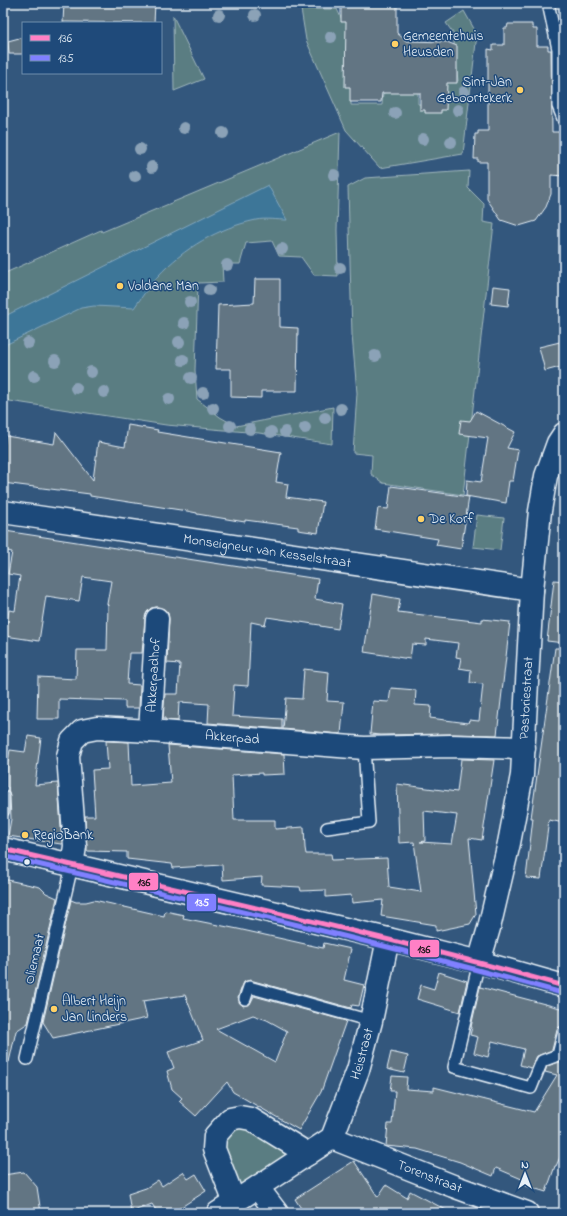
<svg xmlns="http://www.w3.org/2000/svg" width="567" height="1216" viewBox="0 0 567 1216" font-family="'Indie Flower',sans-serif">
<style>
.green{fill:#5a7d82;stroke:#a1b7bd}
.water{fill:#3e7698;stroke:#82a7be}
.building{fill:#627583;stroke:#e8f1f8;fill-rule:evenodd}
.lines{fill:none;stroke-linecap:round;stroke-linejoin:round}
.service-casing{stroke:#e8f1f8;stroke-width:14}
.minor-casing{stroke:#e8f1f8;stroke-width:25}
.secondary-casing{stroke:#e8f1f8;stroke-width:25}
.service{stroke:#1f4a7a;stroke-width:11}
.minor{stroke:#1f4a7a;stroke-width:22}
.secondary{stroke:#1f4a7a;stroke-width:22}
.bus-1-casing{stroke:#1f4a7a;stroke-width:8}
.bus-2-casing{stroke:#1f4a7a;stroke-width:8}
.bus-1{stroke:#ff80c5;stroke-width:5}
.bus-2{stroke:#8080ff;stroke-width:5}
.tree{fill:#8ba2b7}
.poi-dot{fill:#ffd166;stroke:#1f4a7a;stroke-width:1.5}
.bus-dot{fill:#e8f1f8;stroke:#1f4a7a;stroke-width:1.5}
.labels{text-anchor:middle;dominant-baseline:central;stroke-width:3;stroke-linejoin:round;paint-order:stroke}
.poi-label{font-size:14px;fill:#e8f1f8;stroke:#1f4a7a;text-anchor:start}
.street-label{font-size:14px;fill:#e8f1f8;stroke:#1f4a7a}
.line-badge{stroke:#1f4a7a;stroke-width:1.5}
.badge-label{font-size:11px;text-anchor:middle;font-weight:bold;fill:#fff}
.pale-badge-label{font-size:11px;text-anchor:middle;font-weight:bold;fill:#111}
</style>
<rect width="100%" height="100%" fill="#33577d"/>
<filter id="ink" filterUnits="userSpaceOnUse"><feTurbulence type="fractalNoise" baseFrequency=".025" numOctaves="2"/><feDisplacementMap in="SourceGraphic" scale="8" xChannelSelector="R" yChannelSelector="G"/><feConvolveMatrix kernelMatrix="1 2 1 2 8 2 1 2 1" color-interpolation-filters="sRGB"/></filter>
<g filter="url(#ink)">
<!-- green -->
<g class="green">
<path d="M 301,9 L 337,9 L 342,20 L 349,20 L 351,105 L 382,105 L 383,93 L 418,87 L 418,104 L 445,105 L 446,81 L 458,81 L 453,33 L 446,23 L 464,11 L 477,34 L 463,154 L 380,168 L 346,130 L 306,40 Z"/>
<path d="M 173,16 L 204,79 L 174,91 Z"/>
<path d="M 340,132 L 337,230 L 338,276 L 314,275 L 301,257 L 279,256 L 272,241 L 246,243 L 240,264 L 222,264 L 223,282 L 198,283 L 195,370 L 197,399 L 220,417 L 236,426 L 333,407 L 332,444 L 259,433 L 166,425 L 3,400 L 3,274 L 101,230 L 102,232 Z"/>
<path d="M 469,171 L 468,188 L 484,204 L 483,222 L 494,224 L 463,495 L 383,483 L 371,474 L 372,455 L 353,453 L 357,393 L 352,335 L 348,187 L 365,178 Z"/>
<path d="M 477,515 L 504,518 L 500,550 L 473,547 Z"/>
<path d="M 233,1127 L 250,1128 L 296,1156 L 241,1192 L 223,1148 L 228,1132 Z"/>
</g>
<!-- water -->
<path class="water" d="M 268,185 L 287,220 C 277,220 265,218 256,220 C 218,228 184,248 158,276 C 149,286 142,297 134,308 L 94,306 L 81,308 L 3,346 L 3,317 Z"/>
<!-- building -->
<g class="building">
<path d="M 64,3 L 155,3 L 154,23 L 63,22 Z"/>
<path d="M 341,3 L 397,3 L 397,33 L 406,41 L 447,42 L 457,46 L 457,83 L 447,83 L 446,110 L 441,110 L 441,113 L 425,113 L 425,110 L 420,110 L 420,93 L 382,93 L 381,102 L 350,102 L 350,87 L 345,87 L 346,22 L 341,22 Z"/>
<path d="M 508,24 L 532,24 L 532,27 L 533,27 L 533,29 L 537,29 L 537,46 L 548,46 L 548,50 L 551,50 L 552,132 L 561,132 L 561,135 L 564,135 L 564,176 L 551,175 L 551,194 L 546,207 L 536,221 L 519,226 L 501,220 L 487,199 L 487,162 L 478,162 L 478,159 L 474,159 L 475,134 L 478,134 L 478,131 L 488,131 L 488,49 L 493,50 L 493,45 L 504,45 L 504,28 L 507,28 Z"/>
<path d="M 23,37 L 23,54 L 9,54 L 8,41 Z"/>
<path d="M 255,279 L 280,279 L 280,327 L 298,328 L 297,391 L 261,391 L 261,398 L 231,397 L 231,369 L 216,369 L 218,305 L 254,303 Z"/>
<path d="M 493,286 L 510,288 L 508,306 L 491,304 Z"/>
<path d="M 564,341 L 564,366 L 545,371 L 539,347 Z"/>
<path d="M 476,411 L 515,432 L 507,448 L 518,450 L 513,481 L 509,481 L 506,503 L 466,496 L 467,480 L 481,482 L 488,438 L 459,434 L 461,420 L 470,421 Z"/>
<path d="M 128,425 L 158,430 L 157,432 L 281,452 L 276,482 L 288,484 L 286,497 L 323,502 L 318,533 L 298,530 L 298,527 L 245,520 L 245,522 L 197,514 L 197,513 L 187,511 L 90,496 L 90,494 L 3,483 L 3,453 L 6,436 L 54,444 L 56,432 L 93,480 L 98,442 L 125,447 Z"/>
<path d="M 391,486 L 469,497 L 461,549 L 436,545 L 438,539 L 375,529 L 378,508 L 388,509 Z"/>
<path d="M 5,531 L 318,579 L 315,599 L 342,604 L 338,629 L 320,626 L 320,625 L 267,617 L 265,625 L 251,622 L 248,686 L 234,685 L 232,716 L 282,719 L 282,729 L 208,723 L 209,704 L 179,702 L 178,721 L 165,720 L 165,718 L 163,718 L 165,694 L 178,694 L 180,664 L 167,663 L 169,619 L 168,613 L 164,609 L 157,607 L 151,608 L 147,612 L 145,618 L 142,653 L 129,653 L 127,684 L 140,685 L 139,708 L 125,708 L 125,701 L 59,699 L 59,719 L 37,719 L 38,677 L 76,679 L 77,650 L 107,650 L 108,605 L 107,604 L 111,581 L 83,577 L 79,601 L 46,596 L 39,641 L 5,636 L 9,610 L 15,611 L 20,576 L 8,574 L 12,552 L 3,550 Z"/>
<path d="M 554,580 L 564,581 L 564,643 L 547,641 Z"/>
<path d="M 373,594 L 400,599 L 398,612 L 482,622 L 482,619 L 510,622 L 497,735 L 450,734 L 381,735 L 370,734 L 373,701 L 389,702 L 391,688 L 416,690 L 415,705 L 431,706 L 430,718 L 468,723 L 469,720 L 479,721 L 483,684 L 470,683 L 471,670 L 459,668 L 461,658 L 456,657 L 458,643 L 426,639 L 426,645 L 412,644 L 410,659 L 364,652 Z"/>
<path d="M 555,648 L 564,648 L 564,823 L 549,820 L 541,879 L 526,878 L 533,818 L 531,818 Z"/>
<path d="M 304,669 L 329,672 L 327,701 L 344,702 L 341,734 L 283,729 L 286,698 L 302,699 Z"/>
<path d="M 28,736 L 41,738 L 35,785 L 58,783 L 62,844 L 61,844 L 8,836 L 11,819 L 10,796 L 8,791 L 8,787 L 7,787 L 7,767 L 10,750 L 25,752 Z"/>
<path d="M 106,741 L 129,742 L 131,786 L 171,783 L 168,745 L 284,754 L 285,774 L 262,775 L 262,773 L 232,775 L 234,820 L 275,820 L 275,829 L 304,827 L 305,848 L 306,854 L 331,854 L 332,860 L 387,858 L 389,887 L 421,892 L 414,842 L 399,843 L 397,784 L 457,792 L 461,759 L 494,760 L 482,840 L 469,838 L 476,914 L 470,924 L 436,931 L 436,925 L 381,916 L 383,900 L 352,903 L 351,895 L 326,897 L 326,890 L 301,891 L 300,887 L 261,885 L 262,877 L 223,880 L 222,865 L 173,868 L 172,864 L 127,859 L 127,852 L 87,851 L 85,816 L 95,816 L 92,770 L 108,769 ZM 424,811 L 457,815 L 452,844 L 420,842 L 425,841 Z"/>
<path d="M 3,879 L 40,887 L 46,893 L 57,898 L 28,1023 L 16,1031 L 9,1062 L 3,1061 Z"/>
<path d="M 71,900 L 76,902 L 86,902 L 94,900 L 164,916 L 165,911 L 184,915 L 183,918 L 238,929 L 323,948 L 324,943 L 351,949 L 344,980 L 364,985 L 359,1006 L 352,1005 L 351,1008 L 250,980 L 244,982 L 238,997 L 240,1003 L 243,1006 L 250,1004 L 254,996 L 346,1021 L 321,1092 L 299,1130 L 233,1092 L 227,1082 L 196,1116 L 179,1101 L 182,1098 L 172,1089 L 167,1071 L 174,1068 L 168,1052 L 203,1040 L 185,995 L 143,1001 L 147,1018 L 53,1038 L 43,1022 ZM 253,1015 L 267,1020 L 287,1031 L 275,1062 L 216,1029 Z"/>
<path d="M 439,972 L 467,981 L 460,1012 L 417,999 L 421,985 L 434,989 Z"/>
<path d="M 480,987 L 564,1009 L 564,1025 L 559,1027 L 557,1030 L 552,1050 L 537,1056 L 531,1068 L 520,1065 L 524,1049 L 492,1041 L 488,1057 L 474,1053 L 478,1037 L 470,1035 L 472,1027 L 471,1027 Z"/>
<path d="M 391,1052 L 408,1056 L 404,1073 L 387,1069 Z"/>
<path d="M 564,1058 L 564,1149 L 556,1166 L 555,1166 L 546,1192 L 523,1185 L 524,1180 L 496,1168 L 493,1176 L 460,1162 L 417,1149 L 386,1146 L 388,1124 L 392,1124 L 395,1091 L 390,1091 L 392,1076 L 407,1077 L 406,1089 L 434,1091 L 434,1087 L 534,1112 L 557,1075 L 545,1072 L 547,1066 L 560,1062 Z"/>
<path d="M 354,1161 L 378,1197 L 386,1185 L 407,1198 L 410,1191 L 452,1213 L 304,1213 L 295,1199 Z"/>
<path d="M 24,1172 L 37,1187 L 41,1213 L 3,1213 L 3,1175 Z"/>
<path d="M 183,1172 L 188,1179 L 196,1174 L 206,1191 L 172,1213 L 158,1213 L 152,1204 L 131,1212 L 128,1194 L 146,1188 L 158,1180 L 162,1186 Z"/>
</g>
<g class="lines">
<defs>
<g id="service">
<path d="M 548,3 L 558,49 L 558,106 L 564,121"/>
<path d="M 3,796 L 3,811"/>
<path d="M 327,828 L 369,822 L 364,748"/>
<path d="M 479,962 L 454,1067 L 531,1088 L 542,1061 L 558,1055 L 564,1032"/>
<path d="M 245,999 L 249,987 L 371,1021"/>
<path d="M 27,1059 L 72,866"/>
</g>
<g id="minor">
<path id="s1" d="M 3,512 L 532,590"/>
<path id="s2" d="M 150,731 L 157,619"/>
<path id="s3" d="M 72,866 L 75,846 L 68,756 L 72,741 L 82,731 L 97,728 L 150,731 L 364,748 L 450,746 L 524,748"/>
<path id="s4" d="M 479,962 L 489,928 L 509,843 L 522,775 L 532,590 L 540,511 L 546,476 L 558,443 L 564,434"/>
<path id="s5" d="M 332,1138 L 453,1186 L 527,1213"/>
<path d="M 258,1188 L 277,1213"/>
<path d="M 235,1203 L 214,1149 L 215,1136 L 230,1119 L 240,1117 L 251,1119 L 308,1154"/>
<path id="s6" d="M 218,1213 L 332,1138 L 358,1070 L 371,1021 L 388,939"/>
</g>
<path id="secondary" d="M 3,849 L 388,939 L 479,962 L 564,986"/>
</defs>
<!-- service casing -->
<use href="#service" class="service-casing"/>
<!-- minor casing -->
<use href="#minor" class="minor-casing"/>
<!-- secondary casing -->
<use href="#secondary" class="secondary-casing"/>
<!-- service -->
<use href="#service" class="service"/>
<!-- minor -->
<use href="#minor" class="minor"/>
<!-- secondary -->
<use href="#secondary" class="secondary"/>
<defs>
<path id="bus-1" d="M 3,849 C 190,893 379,934 564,986"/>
<path id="bus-2" d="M 3,856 C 190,900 377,941 562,993"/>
</defs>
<!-- bus-1 casing -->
<use href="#bus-1" class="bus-1-casing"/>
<!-- bus-2 casing -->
<use href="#bus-2" class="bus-2-casing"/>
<!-- bus-1 -->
<use href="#bus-1" class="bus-1"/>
<!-- bus-2 -->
<use href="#bus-2" class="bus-2"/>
</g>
<!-- trees -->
<g class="tree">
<circle cx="219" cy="15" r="6"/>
<circle cx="255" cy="15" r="6"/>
<circle cx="331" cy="37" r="6"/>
<circle cx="464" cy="92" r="6"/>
<circle cx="458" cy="110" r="6"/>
<circle cx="395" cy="113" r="6"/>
<circle cx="184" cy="128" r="6"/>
<circle cx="223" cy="133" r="6"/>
<circle cx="423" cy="139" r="6"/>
<circle cx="451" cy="142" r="6"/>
<circle cx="140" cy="149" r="6"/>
<circle cx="152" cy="167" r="6"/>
<circle cx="334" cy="175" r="6"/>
<circle cx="135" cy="176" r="6"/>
<circle cx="282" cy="249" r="6"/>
<circle cx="227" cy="265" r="6"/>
<circle cx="340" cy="268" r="6"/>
<circle cx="209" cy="290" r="6"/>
<circle cx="190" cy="302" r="6"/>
<circle cx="184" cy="323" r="6"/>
<circle cx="179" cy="342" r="6"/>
<circle cx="28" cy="343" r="6"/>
<circle cx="375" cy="356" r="6"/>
<circle cx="183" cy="360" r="6"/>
<circle cx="55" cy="361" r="6"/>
<circle cx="91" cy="372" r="6"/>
<circle cx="34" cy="376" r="6"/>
<circle cx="191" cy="378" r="6"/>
<circle cx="76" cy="388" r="6"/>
<circle cx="104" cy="392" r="6"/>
<circle cx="203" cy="393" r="6"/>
<circle cx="169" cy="399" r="6"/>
<circle cx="213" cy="408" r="6"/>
<circle cx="341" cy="409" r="6"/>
<circle cx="325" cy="418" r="6"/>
<circle cx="230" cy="426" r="6"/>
<circle cx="305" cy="428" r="6"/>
<circle cx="250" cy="429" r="6"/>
<circle cx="271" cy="432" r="6"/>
<circle cx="285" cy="432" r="6"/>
</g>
</g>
<!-- markers -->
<g class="poi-dot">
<circle cx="395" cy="44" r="4"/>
<circle cx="520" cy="90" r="4"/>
<circle cx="120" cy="286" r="4"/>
<circle cx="421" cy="519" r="4"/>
<circle cx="25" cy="835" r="4"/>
<circle cx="54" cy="1009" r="4"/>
</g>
<circle class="bus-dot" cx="27" cy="862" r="3.5"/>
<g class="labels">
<!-- poi labels -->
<g class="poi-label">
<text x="403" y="36">Gemeentehuis<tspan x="403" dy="16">Heusden</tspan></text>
<text x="512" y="82" text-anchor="end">Sint-Jan<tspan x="512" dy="16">Geboortekerk</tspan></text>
<text x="128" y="286">Voldane Man</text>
<text x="429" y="519">De Korf</text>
<text x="33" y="835">RegioBank</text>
<text x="62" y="1001">Albert Heijn<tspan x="62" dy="16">Jan Linders</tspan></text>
</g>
<!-- street labels -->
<g class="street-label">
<text stroke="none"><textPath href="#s1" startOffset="267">Monseigneur van Kesselstraat</textPath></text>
<text stroke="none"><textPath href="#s2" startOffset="56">Akkerpadhof</textPath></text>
<text stroke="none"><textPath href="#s4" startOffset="269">Pastoriestraat</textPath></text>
<text stroke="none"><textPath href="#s3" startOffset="291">Akkerpad</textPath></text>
<text transform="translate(35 959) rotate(-77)">Oliemaat</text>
<text stroke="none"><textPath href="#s6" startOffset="226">Heistraat</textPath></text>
<text stroke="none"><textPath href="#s5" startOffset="105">Torenstraat</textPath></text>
</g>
</g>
<g class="line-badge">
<rect x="128" y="872" width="31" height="19" rx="4" fill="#ff80c5"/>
<rect x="186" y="893" width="31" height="19" rx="4" fill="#8080ff"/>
<rect x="409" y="939" width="31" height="19" rx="4" fill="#ff80c5"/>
</g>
<g class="badge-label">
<text x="202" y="906">135</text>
</g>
<g class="pale-badge-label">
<text x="144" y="886">136</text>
<text x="424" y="953">136</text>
</g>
<!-- margin -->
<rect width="567" height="1216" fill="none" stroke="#1f4a7a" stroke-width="16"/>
<rect x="8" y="8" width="551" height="1200" fill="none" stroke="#e8f1f8" stroke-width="1.5" filter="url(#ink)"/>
<!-- legend -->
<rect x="22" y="22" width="140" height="52" fill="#1f4a7a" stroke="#6f8dac"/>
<rect x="30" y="35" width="20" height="6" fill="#ff80c5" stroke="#6f8dac"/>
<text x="58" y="42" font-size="12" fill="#e8f1f8">136</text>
<rect x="30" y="55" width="20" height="6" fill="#8080ff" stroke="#6f8dac"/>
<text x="58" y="62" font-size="12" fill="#e8f1f8">135</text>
<!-- north arrow -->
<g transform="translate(525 1174)" stroke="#1f4a7a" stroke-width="3" paint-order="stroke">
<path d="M0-3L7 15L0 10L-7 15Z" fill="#e8f1f8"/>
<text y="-6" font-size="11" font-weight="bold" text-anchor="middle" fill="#e8f1f8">N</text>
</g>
</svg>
